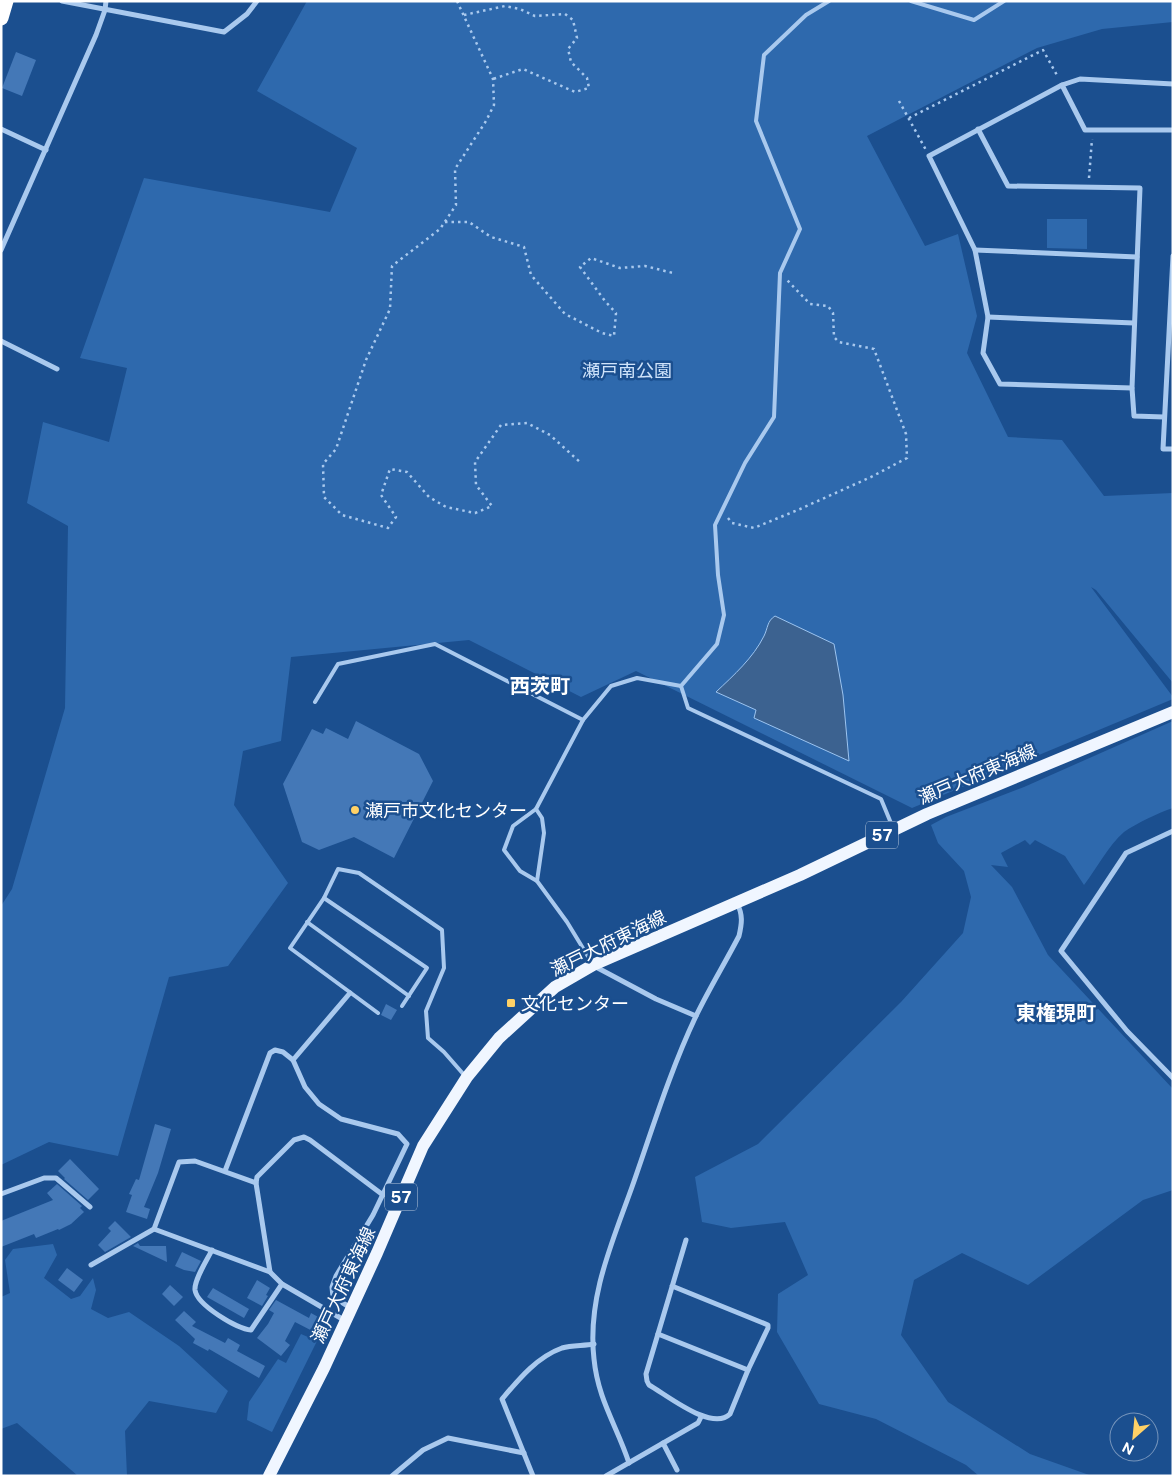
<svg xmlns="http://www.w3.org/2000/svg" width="1174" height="1477" viewBox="0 0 1174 1477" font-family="'Public Sans','Noto Sans JP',sans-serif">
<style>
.green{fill:#2e69ad}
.water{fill:#3c6290;stroke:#9cc4f0}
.building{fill:#4478b7}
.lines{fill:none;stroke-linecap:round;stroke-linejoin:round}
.path{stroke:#a9c9ee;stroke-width:2.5;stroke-dasharray:2.5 4;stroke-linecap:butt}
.lane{stroke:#a9c9ee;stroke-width:4}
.street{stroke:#a9c9ee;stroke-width:5}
.primary{stroke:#f0f6ff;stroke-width:12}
.highway{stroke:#fff;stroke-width:15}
.poi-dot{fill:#ffd166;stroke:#1b4f8f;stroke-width:2}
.labels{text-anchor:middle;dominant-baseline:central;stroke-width:5;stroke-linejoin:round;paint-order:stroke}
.shield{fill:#1b4f8f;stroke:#bbcadd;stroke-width:1}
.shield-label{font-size:16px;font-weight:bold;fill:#fff}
.park-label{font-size:18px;fill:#cfe3fa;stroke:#1b4f8f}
.street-label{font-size:18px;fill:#fff;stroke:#1b4f8f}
.poi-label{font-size:18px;fill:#fff;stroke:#1b4f8f;text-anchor:start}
.quarter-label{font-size:20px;font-weight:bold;fill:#fff;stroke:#1b4f8f}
</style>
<rect width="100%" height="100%" fill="#1b4f8f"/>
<!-- green -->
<g class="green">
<path d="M 307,1 L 1173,1 L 1173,22 L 1102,29 L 1037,48 L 867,136 L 925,246 L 958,234 L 977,316 L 967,353 L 1008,437 L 1062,440 L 1104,496 L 1173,493 L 1173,683 L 1096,590 L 1091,587 L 1173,697 L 1173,699 L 912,808 L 636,671 L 581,697 L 469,640 L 291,657 L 281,741 L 243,751 L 234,805 L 288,883 L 228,966 L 169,977 L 118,1156 L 49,1142 L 1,1165 L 1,906 L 12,889 L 65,708 L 68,526 L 27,503 L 43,422 L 109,442 L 127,368 L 80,358 L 144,178 L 330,212 L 357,148 L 257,91 Z"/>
<path d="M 1047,219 L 1087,219 L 1087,249 L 1047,248 Z"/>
<path d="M 1173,721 L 1173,808 C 1158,813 1137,823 1124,832 C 1108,846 1097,868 1084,885 L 1065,856 L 1035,840 L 1030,845 L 1025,840 L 1001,853 L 1008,867 L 991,865 L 1012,887 L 1048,955 L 1173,1089 L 1173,1190 L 1143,1200 L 1028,1285 L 962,1253 L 914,1280 L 901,1335 L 948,1402 L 1030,1454 L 1092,1476 L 979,1476 L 966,1465 L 876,1419 L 819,1404 L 777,1332 L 778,1294 L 808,1275 L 785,1222 L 731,1228 L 702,1222 L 695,1177 L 758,1144 L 901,1002 L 963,933 L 971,897 L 964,871 L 938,843 L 931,825 L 946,817 L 1024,787 Z"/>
<path d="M 53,1244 L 57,1255 L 44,1278 L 71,1299 L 80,1296 L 93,1278 L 96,1290 L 91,1309 L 108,1318 L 129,1312 L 179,1346 L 228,1391 L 216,1413 L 149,1401 L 125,1431 L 127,1476 L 78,1476 L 17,1423 L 1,1429 L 1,1297 L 10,1293 L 5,1260 L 13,1249 Z"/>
<path d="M 301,1334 L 317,1341 L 272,1432 L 247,1420 L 249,1402 L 278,1359 L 286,1363 Z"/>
</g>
<!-- water -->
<path class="water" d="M 775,616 L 834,644 L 843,695 L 849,761 L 754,718 L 756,710 L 716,692 C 734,675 753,658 764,636 C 768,628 767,621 775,616 Z"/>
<!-- building -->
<g class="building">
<path d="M 16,52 L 36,60 L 22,96 L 2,88 Z"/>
<path d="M 356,721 L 419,754 L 433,781 L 394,858 L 354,837 L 319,850 L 302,842 L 283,784 L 312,729 L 323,734 L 326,728 L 348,739 Z"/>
<path d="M 386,1004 L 397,1010 L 391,1020 L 381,1015 Z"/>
<path d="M 155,1124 L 171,1129 L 158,1173 L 144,1207 L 150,1209 L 147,1219 L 126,1212 L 132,1195 L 129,1194 L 136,1179 L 139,1180 Z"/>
<path d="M 70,1159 L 99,1189 L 88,1200 L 64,1179 L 65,1178 L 58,1171 Z"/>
<path d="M 57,1184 L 82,1206 L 80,1208 L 84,1212 L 71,1224 L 59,1230 L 58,1229 L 36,1238 L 34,1234 L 1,1247 L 1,1221 L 53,1200 L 47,1193 Z"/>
<path d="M 115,1221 L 131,1237 L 105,1252 L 98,1245 L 111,1231 L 108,1228 Z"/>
<path d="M 138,1243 L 140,1246 L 166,1246 L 167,1262 L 133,1246 Z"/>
<path d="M 182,1252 L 201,1261 L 195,1272 L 184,1270 L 175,1266 Z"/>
<path d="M 67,1268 L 83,1280 L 74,1292 L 58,1280 Z"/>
<path d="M 257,1280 L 270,1288 L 266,1295 L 268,1296 L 262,1306 L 247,1298 Z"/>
<path d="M 170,1285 L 183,1297 L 174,1306 L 162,1294 Z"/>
<path d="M 213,1288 L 249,1309 L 244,1318 L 207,1297 Z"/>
<path d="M 276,1300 L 309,1318 L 311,1313 L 329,1323 L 322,1336 L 295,1322 L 285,1341 L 290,1345 L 281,1356 L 257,1338 L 268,1324 L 274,1313 L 269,1310 Z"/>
<path d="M 184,1311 L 196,1322 L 192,1326 L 225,1343 L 228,1338 L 240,1345 L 237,1351 L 265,1366 L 259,1378 L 209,1349 L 208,1351 L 193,1343 L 195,1339 L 175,1320 Z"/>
</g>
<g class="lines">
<!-- path -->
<g class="path">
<path d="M 457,1 L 493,79 L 494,105 L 486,121 L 455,169 L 456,205 L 440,229 L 392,266 L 390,309 L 366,360 L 336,449 L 323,464 L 324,497 L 342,515 L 388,528 L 396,517 L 381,495 L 390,469 L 407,472 L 429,497 L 446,507 L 475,513 L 492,506 L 476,485 L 475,462 L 501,425 L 527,423 L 550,435 L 581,463"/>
<path d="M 464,15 L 505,6 L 520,9 L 535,16 L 565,14 L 573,20 L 577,38 L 568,49 L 571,62 L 587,78 L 589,88 L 575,92 L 523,69 L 493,79"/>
<path d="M 899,101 L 926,150"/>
<path d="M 909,118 L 1043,50 L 1058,77"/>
<path d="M 1089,178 L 1092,139"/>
<path d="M 445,222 L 469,222 L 491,237 L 524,247 L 531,275 L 565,314 L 602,333 L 614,336 L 616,313 L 605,301 L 580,267 L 591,258 L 620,268 L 645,266 L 673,273"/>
<path d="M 728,518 L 732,523 L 754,528 L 800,509 L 871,477 L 907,458 L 906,434 L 874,349 L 839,342 L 834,337 L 833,313 L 828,306 L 810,304 L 787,280"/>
</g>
<!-- lane -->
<g class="lane">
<path d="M 911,1 L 974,20 L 1004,1"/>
<path d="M 681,686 L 717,644 L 724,615 L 718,575 L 715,525 L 745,463 L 774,417 L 780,273 L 800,229 L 756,121 L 764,55 L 806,15 L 829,1"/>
<path d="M 681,686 L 688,708 L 881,799 L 893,828"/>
<path d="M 315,702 L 338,664 L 435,644 L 583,720 L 536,809 L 513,826 L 504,850 L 520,871 L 537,881 L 567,922 L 592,963"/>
<path d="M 583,720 L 611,686 L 637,678 L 681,686"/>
<path d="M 536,809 L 542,818 L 544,833 L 537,881"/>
<path d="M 324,898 L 427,968 L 402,1006"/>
<path d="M 307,922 L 409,996"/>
<path d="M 378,1013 L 290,948 L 324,898 L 338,869 L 359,873 L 442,930 L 444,968 L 426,1011 L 428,1038 L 444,1052 L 465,1076"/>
</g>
<!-- street -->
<g class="street">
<path d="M 62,1 L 224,32 L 247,14 L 257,1"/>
<path d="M 1062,85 L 1080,79 L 1173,84"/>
<path d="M 1,129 L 46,150"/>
<path d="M 978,129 L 1008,186 L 1140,188 L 1132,388 L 1134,416 L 1164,417"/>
<path d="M 1,250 L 96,35 L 105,10 L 106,1"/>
<path d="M 975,250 L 1137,257"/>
<path d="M 1173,256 L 1163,449 L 1173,449"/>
<path d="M 988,317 L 1134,323"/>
<path d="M 1,341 L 57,369"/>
<path d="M 1132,388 L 1000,384 L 983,353 L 988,317 L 975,250 L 929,156 L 1062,85 L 1085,130 L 1173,130"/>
<path d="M 1173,831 L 1126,853 L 1061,951 L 1127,1031 L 1173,1078"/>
<path d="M 594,966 L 656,999 L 696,1016"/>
<path d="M 293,1060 L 350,993"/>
<path d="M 225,1171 L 270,1053 L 275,1050 L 283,1052 L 293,1060 L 305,1087 L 319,1104 L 341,1119 L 398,1134 L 407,1144 L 373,1215 L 336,1276 L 332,1287 L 333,1297 L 351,1308"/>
<path d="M 1,1194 L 44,1178 L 56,1178 L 90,1207"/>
<path d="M 154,1229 L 270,1272 L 282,1284 L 344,1320"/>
<path d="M 212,1250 C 207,1260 194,1280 195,1290 C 197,1305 237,1329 251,1330 L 282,1284"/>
<path d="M 91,1265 L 154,1229 L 179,1162 L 195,1161 L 256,1183"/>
<path d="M 270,1272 L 256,1183 L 257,1177 L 294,1140 L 304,1137 L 310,1140 L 383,1195"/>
<path d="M 672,1286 L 768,1325 L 768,1328 L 748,1370 L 730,1414 C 712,1432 667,1395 649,1385 L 647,1381 L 646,1374 L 686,1240"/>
<path d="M 658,1334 L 748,1370"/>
<path d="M 663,1443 L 677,1470"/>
<path d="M 629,1463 C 617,1426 598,1400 594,1359 C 587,1298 612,1243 632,1187 C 652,1130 670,1071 696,1016 C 709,989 725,963 739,936 C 742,923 743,915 737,903"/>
<path d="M 392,1476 L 423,1450 L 448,1438 L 524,1453"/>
<path d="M 533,1476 L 502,1399 C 519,1379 537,1357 562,1348 C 572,1345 584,1346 594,1344"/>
<path d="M 606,1476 L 698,1423 L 701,1417"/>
</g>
<!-- primary -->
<path class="primary" d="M 269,1476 L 324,1368 L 377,1253 L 423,1146 L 467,1077 L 499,1038 L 555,987 L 593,965 L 800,875 L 927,814 L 1173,712"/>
<!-- highway -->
<path class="highway" d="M 1,18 L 6,1"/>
</g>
<!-- markers -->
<g class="poi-dot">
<circle cx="355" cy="810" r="5"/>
<rect x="506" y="998" width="10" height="10" rx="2.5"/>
</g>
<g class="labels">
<!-- shield labels -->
<g class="shield">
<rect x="866" y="821.5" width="32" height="27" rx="4"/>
<rect x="385" y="1183.5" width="32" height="27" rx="4"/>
</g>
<g class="shield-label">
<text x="882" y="835">57</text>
<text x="401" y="1197">57</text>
</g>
<!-- park labels -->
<g class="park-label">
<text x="627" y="370">瀬戸南公園</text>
</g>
<!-- street labels -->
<g class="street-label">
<text transform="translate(977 774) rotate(-23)">瀬戸大府東海線</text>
<text transform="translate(608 943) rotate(-26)">瀬戸大府東海線</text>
<text transform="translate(343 1285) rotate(-65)">瀬戸大府東海線</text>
</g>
<!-- poi labels -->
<g class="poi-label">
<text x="365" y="810">瀬戸市文化センター</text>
<text x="521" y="1003">文化センター</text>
</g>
<!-- quarter labels -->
<g class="quarter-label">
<text x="540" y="686">西茨町</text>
<text x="1056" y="1013">東権現町</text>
</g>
</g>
<!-- border -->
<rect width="1174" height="1477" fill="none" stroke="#ffffff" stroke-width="5"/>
<!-- north arrow -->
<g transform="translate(1134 1437) rotate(207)"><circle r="24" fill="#1b4f8f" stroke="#7695bc"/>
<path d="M0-4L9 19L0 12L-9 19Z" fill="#ffd166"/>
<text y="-8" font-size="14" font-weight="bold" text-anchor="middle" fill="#ffffff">N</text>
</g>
</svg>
